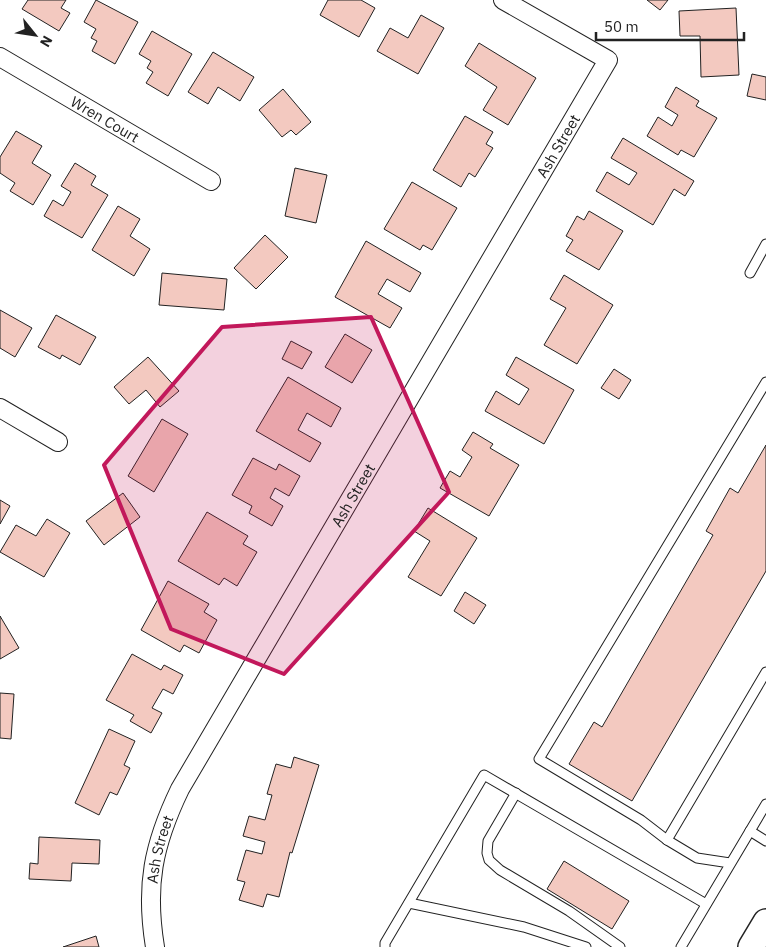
<svg xmlns="http://www.w3.org/2000/svg" width="766" height="947" viewBox="0 0 766 947" font-family="'IBM Plex Sans',sans-serif">
<style>
.building{fill:#f3c9c0;stroke:#222}
.lines{fill:none;stroke-linecap:round;stroke-linejoin:round}
.lane-casing{stroke:#222;stroke-width:11}
.street-casing{stroke:#222;stroke-width:20}
.secondary-casing{stroke:#222;stroke-width:28}
.lane{stroke:#fff;stroke-width:9}
.street{stroke:#fff;stroke-width:18}
.secondary{stroke:#fff;stroke-width:25}
.marked{fill:#c2185b;fill-opacity:0.2;stroke:#c2185b;stroke-width:4;stroke-linejoin:round}
.labels{text-anchor:middle;dominant-baseline:central;stroke-width:4;stroke-linejoin:round;paint-order:stroke}
.street-label{font-size:15px;fill:#222;stroke:#fff}
</style>
<rect width="100%" height="100%" fill="#fff"/>
<!-- building -->
<g class="building">
<path d="M 28,0 L 66,0 L 61,8 L 70,13 L 59,31 L 22,9 Z"/>
<path d="M 96,0 L 138,22 L 115,64 L 92,51 L 97,41 L 91,38 L 96,29 L 84,22 Z"/>
<path d="M 328,0 L 361,0 L 375,8 L 359,37 L 320,15 Z"/>
<path d="M 647,0 L 668,0 L 660,10 Z"/>
<path d="M 736,8 L 739,75 L 701,77 L 700,36 L 680,36 L 679,11 Z"/>
<path d="M 421,15 L 444,28 L 418,74 L 377,51 L 390,28 L 408,38 Z"/>
<path d="M 152,31 L 192,54 L 168,96 L 146,83 L 153,72 L 147,68 L 151,61 L 139,54 Z"/>
<path d="M 479,43 L 536,78 L 508,125 L 483,110 L 497,87 L 465,66 Z"/>
<path d="M 213,52 L 254,77 L 240,101 L 218,87 L 208,104 L 188,92 Z"/>
<path d="M 752,74 L 766,77 L 766,100 L 747,96 Z"/>
<path d="M 676,87 L 699,101 L 696,106 L 717,118 L 694,157 L 681,150 L 678,155 L 647,136 L 658,117 L 672,126 L 678,115 L 665,107 Z"/>
<path d="M 283,89 L 311,122 L 296,135 L 291,130 L 282,137 L 259,110 Z"/>
<path d="M 465,116 L 493,132 L 486,144 L 493,148 L 475,177 L 469,173 L 461,187 L 433,170 Z"/>
<path d="M 16,131 L 42,146 L 32,163 L 51,175 L 33,205 L 10,191 L 15,183 L 0,173 L 0,157 Z"/>
<path d="M 623,138 L 694,181 L 685,196 L 674,189 L 653,225 L 596,191 L 607,172 L 629,185 L 637,173 L 611,158 Z"/>
<path d="M 75,163 L 96,176 L 91,185 L 108,195 L 82,238 L 44,216 L 53,200 L 63,206 L 71,192 L 61,186 Z"/>
<path d="M 295,168 L 327,175 L 316,223 L 285,216 Z"/>
<path d="M 412,182 L 457,208 L 432,250 L 423,245 L 420,250 L 384,229 Z"/>
<path d="M 118,206 L 140,219 L 130,236 L 150,249 L 134,276 L 92,250 Z"/>
<path d="M 589,211 L 623,231 L 599,270 L 566,251 L 573,240 L 566,236 L 577,216 L 584,220 Z"/>
<path d="M 265,235 L 288,257 L 256,289 L 234,268 Z"/>
<path d="M 366,241 L 421,273 L 410,292 L 387,279 L 378,294 L 402,308 L 390,328 L 335,297 Z"/>
<path d="M 162,273 L 227,279 L 224,310 L 159,305 Z"/>
<path d="M 564,275 L 613,305 L 577,364 L 544,345 L 566,308 L 550,299 Z"/>
<path d="M 0,310 L 32,328 L 15,357 L 0,348 Z"/>
<path d="M 56,315 L 96,337 L 80,365 L 62,355 L 60,359 L 38,347 Z"/>
<path d="M 345,334 L 372,350 L 352,383 L 325,367 Z"/>
<path d="M 291,341 L 312,352 L 302,369 L 282,359 Z"/>
<path d="M 148,357 L 179,391 L 160,407 L 146,390 L 129,404 L 114,387 Z"/>
<path d="M 516,357 L 574,390 L 544,444 L 485,411 L 496,391 L 519,405 L 529,389 L 506,375 Z"/>
<path d="M 614,369 L 631,380 L 619,399 L 601,388 Z"/>
<path d="M 288,377 L 341,408 L 331,427 L 307,413 L 298,430 L 321,443 L 310,462 L 256,431 Z"/>
<path d="M 162,419 L 188,434 L 154,492 L 128,476 Z"/>
<path d="M 473,432 L 493,444 L 490,448 L 519,465 L 489,516 L 440,488 L 450,471 L 460,477 L 472,457 L 462,450 Z"/>
<path d="M 766,445 L 766,571 L 632,801 L 569,764 L 594,722 L 602,727 L 713,535 L 706,531 L 730,488 L 738,493 Z"/>
<path d="M 253,458 L 276,470 L 279,464 L 300,476 L 289,496 L 275,488 L 270,498 L 283,506 L 272,526 L 249,513 L 252,506 L 232,495 Z"/>
<path d="M 123,493 L 140,517 L 104,545 L 86,521 Z"/>
<path d="M 0,500 L 10,506 L 0,524 Z"/>
<path d="M 428,508 L 477,538 L 441,596 L 408,577 L 430,541 L 414,531 Z"/>
<path d="M 207,512 L 248,536 L 243,544 L 257,552 L 237,586 L 224,578 L 219,585 L 178,561 Z"/>
<path d="M 47,519 L 70,533 L 44,577 L 0,552 L 16,525 L 36,536 Z"/>
<path d="M 168,581 L 209,604 L 204,612 L 217,620 L 199,653 L 184,645 L 180,652 L 141,630 Z"/>
<path d="M 465,592 L 486,605 L 474,624 L 454,611 Z"/>
<path d="M 0,616 L 19,648 L 0,659 Z"/>
<path d="M 132,654 L 161,670 L 164,665 L 183,675 L 173,694 L 163,689 L 152,708 L 162,713 L 151,733 L 130,721 L 134,715 L 106,700 Z"/>
<path d="M 0,693 L 14,694 L 11,739 L 0,738 Z"/>
<path d="M 109,729 L 135,741 L 124,765 L 130,768 L 117,795 L 110,792 L 99,815 L 75,803 Z"/>
<path d="M 294,757 L 319,765 L 292,853 L 290,852 L 279,897 L 267,894 L 263,907 L 239,900 L 245,882 L 237,880 L 246,850 L 262,854 L 265,842 L 243,836 L 249,816 L 265,820 L 272,795 L 267,794 L 276,764 L 291,768 Z"/>
<path d="M 39,837 L 100,840 L 99,864 L 72,863 L 71,881 L 29,879 L 30,863 L 38,864 Z"/>
<path d="M 564,861 L 629,901 L 612,929 L 547,889 Z"/>
<path d="M 96,936 L 99,947 L 63,947 Z"/>
</g>
<g class="lines">
<defs>
<g id="lane">
<path d="M 750,273 L 766,244"/>
<path d="M 516,793 L 488,841 L 487,853 L 489,860 L 500,870 L 569,911 L 620,947"/>
<path d="M 750,831 L 766,841"/>
<path d="M 667,840 L 766,672"/>
<path d="M 730,863 L 697,858 L 667,840 L 641,820 L 539,759 L 766,382"/>
<path d="M 409,903 L 524,927 L 586,947"/>
<path d="M 385,947 L 385,943 L 484,775 L 706,904"/>
<path d="M 681,947 L 766,804"/>
</g>
<g id="street">
<path id="s1" d="M 0,57 L 211,181"/>
<path d="M 0,408 L 58,442"/>
<path id="s2" d="M 155,947 C 145,886 153,845 180,789 L 608,60 L 503,0"/>
</g>
<path id="secondary" d="M 751,947 L 766,922"/>
</defs>
<!-- lane casing -->
<use href="#lane" class="lane-casing"/>
<!-- street casing -->
<use href="#street" class="street-casing"/>
<!-- secondary casing -->
<use href="#secondary" class="secondary-casing"/>
<!-- lane -->
<use href="#lane" class="lane"/>
<!-- street -->
<use href="#street" class="street"/>
<!-- secondary -->
<use href="#secondary" class="secondary"/>
</g>
<!-- marked area -->
<path class="marked" d="M 371,317 L 449,492 L 284,674 L 171,629 L 104,465 L 222,327 Z"/>
<g class="labels">
<!-- street labels -->
<g class="street-label">
<text stroke="none"><textPath href="#s1" startOffset="122">Wren Court</textPath></text>
<text stroke="none"><textPath href="#s2" startOffset="909">Ash Street</textPath></text>
<text stroke="none"><textPath href="#s2" startOffset="504">Ash Street</textPath></text>
<text stroke="none"><textPath href="#s2" startOffset="99">Ash Street</textPath></text>
</g>
</g>
<!-- north arrow -->
<g transform="translate(35 35) rotate(120)" stroke="#ffffff" stroke-width="4" paint-order="stroke">
<path d="M0-4L9 19L0 12L-9 19Z" fill="#222222"/>
<text y="-8" font-size="14" font-weight="bold" text-anchor="middle" fill="#222222">N</text>
</g>
<!-- scale -->
<path d="M596 32v8h148v-8" fill="none" stroke="#222222" stroke-width="2.5"/>
<text x="604" y="32" font-size="15" fill="#222222" stroke="#ffffff" stroke-width="4" paint-order="stroke">50 m</text>
</svg>
